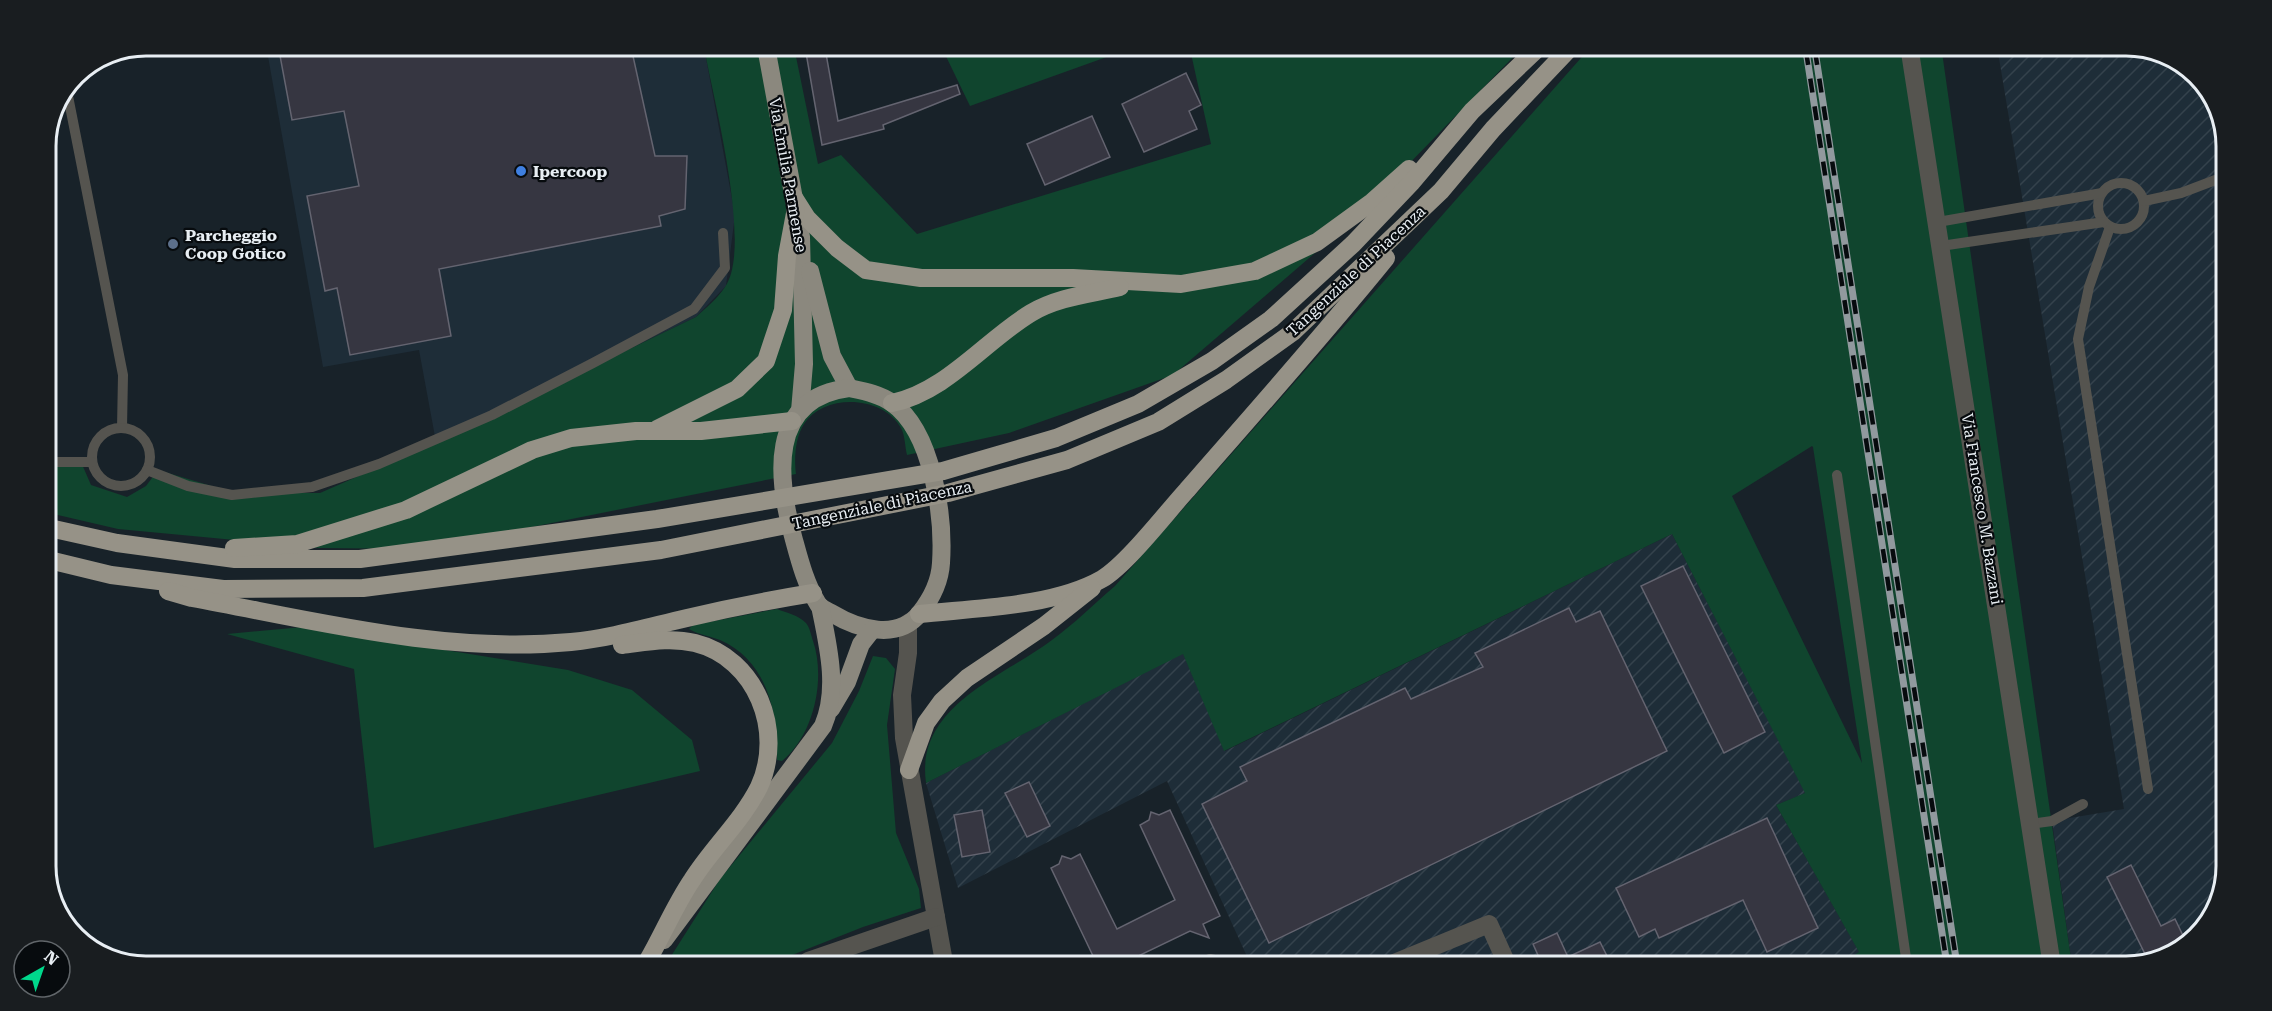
<svg xmlns="http://www.w3.org/2000/svg" width="2272" height="1011" viewBox="0 0 2272 1011" font-family="'Roboto Serif',serif">
<style>
.built{fill:#1e2d38}
.industrial{fill:url(#industrial-furrows)}
.grass{fill:#10452e;fill-rule:evenodd}
.building{fill:#363641;stroke:#646470;stroke-width:1.5}
.lines{fill:none;stroke-linecap:round;stroke-linejoin:round}
.service{stroke:#55544f;stroke-width:10}
.minor{stroke:#55544f;stroke-width:18}
.primary{stroke:#8b887e;stroke-width:18}
.trunk{stroke:#969287;stroke-width:18}
.rail-casing{stroke:#91999e;stroke-width:7}
.rail{stroke:#070b0e;stroke-width:4.5;stroke-dasharray:14;stroke-linecap:butt}
.shop-dot{fill:#3f7fe0;stroke:#070b0e;stroke-width:2}
.service-dot{fill:#5c6f8a;stroke:#070b0e;stroke-width:2}
.labels{text-anchor:middle;dominant-baseline:central;stroke-width:4.5;stroke-linejoin:round;paint-order:stroke}
.poi-label{font-size:16px;font-weight:bold;fill:#e8eef3;stroke:#070b0e;text-anchor:start}
.street-label{font-size:16px;fill:#e8eef3;stroke:#070b0e}
.rim{fill:none;stroke:#e8eef3;stroke-width:3}
</style>
<defs>
<pattern id="industrial-furrows" width="10" height="10" patternUnits="userSpaceOnUse" patternTransform="scale(1.5)"><rect width="10" height="10" fill="#1e2d38"/><path d="M-1 1l2-2M0 10L10 0M9 11l2-2" fill="none" stroke="#34424c"/></pattern>
</defs>
<rect width="100%" height="100%" fill="#182229"/>
<!-- built -->
<path class="built" d="M 266,45 L 704,47 L 735,215 L 726,286 L 696,317 L 436,442 L 419,350 L 323,367 Z"/>
<!-- industrial -->
<g class="industrial">
<path d="M 1998,52 L 2165,53 L 2210,89 L 2227,139 L 2219,904 L 2183,949 L 2127,966 L 2072,966 L 2052,821 L 2124,809 Z"/>
<path d="M 1672,534 L 1806,793 L 1776,805 L 1860,953 L 1839,965 L 1250,963 L 1167,781 L 958,888 L 926,783 L 1183,653 L 1225,751 Z"/>
</g>
<!-- grass -->
<g class="grass">
<path d="M 704,47 L 794,47 L 818,164 L 841,155 L 917,234 L 1211,144 L 1190,49 L 1520,50 L 1358,216 L 1173,375 L 1009,433 L 907,455 C 905,447 905,435 901,428 C 883,395 824,393 804,424 C 795,438 794,459 796,474 L 422,549 L 319,548 L 118,529 L 45,512 L 45,463 L 81,462 L 91,485 L 127,497 L 146,486 L 158,470 L 235,493 L 320,493 L 436,442 L 696,317 C 706,308 718,298 725,287 C 753,247 713,98 704,47 Z"/>
<path d="M 942,48 L 1129,49 L 970,106 Z"/>
<path d="M 1588,50 L 1942,52 L 2072,966 L 1839,965 L 1859,952 L 1776,805 L 1805,793 L 1672,534 L 1224,751 L 1183,654 L 926,783 C 915,706 1003,677 1052,640 C 1074,624 1094,604 1115,586 ZM 1812,446 L 1813,447 L 1862,763 L 1732,496 Z"/>
<path d="M 777,609 C 787,613 798,615 806,623 C 810,628 811,635 813,641 C 826,679 814,735 782,761 L 777,760 C 778,714 768,661 720,640 C 710,636 699,635 689,629 L 693,625 Z"/>
<path d="M 303,627 L 568,670 L 632,690 L 692,740 L 700,771 L 374,848 L 354,669 L 227,634 Z"/>
<path d="M 873,656 L 886,658 L 895,669 L 887,725 L 896,833 L 919,889 L 921,908 L 863,927 L 777,961 L 668,961 L 720,879 L 832,743 L 859,691 Z"/>
</g>
<!-- building -->
<g class="building">
<path d="M 278,45 L 631,47 L 655,156 L 687,156 L 685,209 L 659,216 L 661,226 L 439,269 L 451,336 L 350,355 L 337,288 L 325,291 L 307,196 L 359,186 L 344,111 L 292,120 Z"/>
<path d="M 805,47 L 825,48 L 838,121 L 957,85 L 960,94 L 883,125 L 884,129 L 822,145 Z"/>
<path d="M 1186,73 L 1201,105 L 1189,111 L 1197,129 L 1144,152 L 1122,104 Z"/>
<path d="M 1092,116 L 1110,157 L 1045,185 L 1027,144 Z"/>
<path d="M 1683,566 L 1765,732 L 1724,753 L 1641,586 Z"/>
<path d="M 1569,608 L 1576,622 L 1600,611 L 1667,751 L 1269,943 L 1202,804 L 1247,781 L 1240,767 L 1405,688 L 1411,699 L 1483,667 L 1475,653 Z"/>
<path d="M 1029,782 L 1050,826 L 1027,837 L 1005,793 Z"/>
<path d="M 982,810 L 990,852 L 962,857 L 954,815 Z"/>
<path d="M 1170,810 L 1220,916 L 1203,924 L 1209,938 L 1190,931 L 1136,957 L 1139,962 L 1105,962 L 1094,958 L 1051,868 L 1059,864 L 1062,856 L 1071,859 L 1080,854 L 1117,929 L 1175,900 L 1140,825 L 1149,820 L 1151,812 L 1159,815 Z"/>
<path d="M 1767,818 L 1818,928 L 1767,952 L 1743,900 L 1659,938 L 1655,929 L 1639,937 L 1616,888 Z"/>
<path d="M 2131,865 L 2161,926 L 2175,919 L 2187,944 L 2183,949 L 2148,960 L 2107,877 Z"/>
<path d="M 1557,933 L 1568,957 L 1600,942 L 1607,956 L 1590,964 L 1542,964 L 1533,944 Z"/>
</g>
<g class="lines">
<!-- service -->
<g class="service">
<path d="M 67,91 L 123,375 L 122,428"/>
<circle cx="2121" cy="206" r="23"/>
<path d="M 2144,201 L 2181,193 L 2226,176"/>
<path d="M 1938,222 L 2102,193"/>
<path d="M 2110,227 L 2089,287 L 2078,339 L 2148,789"/>
<path d="M 1941,246 L 2104,222"/>
<circle cx="121" cy="457" r="29"/>
<path d="M 45,462 L 92,462"/>
<path d="M 147,470 L 188,486 L 232,495 L 312,487 L 379,464 L 492,415 L 593,363 L 694,309 L 725,268 L 723,233"/>
<path d="M 1837,475 L 1907,965"/>
<path d="M 2030,824 L 2052,821 L 2083,804"/>
<path d="M 1198,963 L 1210,959 L 1228,963"/>
</g>
<!-- minor -->
<g class="minor">
<path d="M 1910,52 L 2052,966"/>
<path d="M 908,623 L 908,653 L 902,695 L 904,738 L 944,962"/>
<path d="M 808,961 L 936,917"/>
<path d="M 1394,963 L 1489,924 L 1507,964"/>
<path d="M 1831,965 L 1833,964"/>
</g>
<!-- primary -->
<g class="primary">
<path d="M 766,47 L 801,237 L 804,364 L 800,411"/>
<path d="M 810,271 L 832,356 L 849,388"/>
<path d="M 849,388 C 863,391 880,394 892,403 C 933,432 944,517 941,563 C 940,581 931,599 920,613 C 898,641 858,629 833,614 C 828,611 821,609 818,604 C 806,585 800,562 794,540 C 777,480 767,398 849,388 Z"/>
<path d="M 831,709 L 847,682 L 861,644 L 872,630"/>
<path d="M 664,940 L 823,726 C 839,689 828,645 820,606"/>
</g>
<!-- trunk -->
<g class="trunk">
<path d="M 793,196 L 807,218 L 837,248 L 866,270 L 921,278 L 1073,278 L 1181,284 L 1255,271 L 1317,242 L 1372,202 L 1409,169"/>
<path d="M 892,403 C 946,392 986,340 1031,313 C 1058,297 1090,294 1120,287"/>
<path d="M 657,429 L 737,389 L 766,361 L 783,310 L 787,256 L 796,208"/>
<path d="M 45,527 L 117,543 L 235,559 L 360,559 L 657,519 L 943,471 L 1056,438 L 1138,404 L 1212,361 L 1271,319 L 1353,244 L 1412,182 L 1472,111 L 1536,50"/>
<path d="M 234,548 L 297,544 L 406,510 L 532,450 L 571,438 L 636,431 L 701,431 L 792,421"/>
<path d="M 45,559 L 111,575 L 223,589 L 363,588 L 661,550 L 948,493 L 1067,460 L 1158,422 L 1226,380 L 1293,332 L 1441,191 L 1493,129 L 1568,50"/>
<path d="M 168,591 L 192,598 C 317,621 444,654 571,642 C 611,638 648,627 687,618 C 729,608 770,600 813,593"/>
<path d="M 919,614 C 975,608 1053,607 1102,579 C 1127,564 1166,513 1187,490 C 1254,413 1322,337 1386,258"/>
<path d="M 622,645 C 647,642 670,637 695,643 C 756,658 785,731 759,787 C 742,821 712,848 692,880 C 675,905 663,934 648,960"/>
<path d="M 909,770 L 926,723 L 942,701 L 967,678 L 1044,626 L 1092,588"/>
</g>
<defs>
<g id="rail">
<path d="M 1806,51 L 1947,965"/>
<path d="M 1815,51 L 1957,965"/>
</g>
</defs>
<!-- rail casing -->
<use href="#rail" class="rail-casing"/>
<!-- rail -->
<use href="#rail" class="rail"/>
</g>
<!-- markers -->
<circle class="shop-dot" cx="521" cy="171" r="6"/>
<circle class="service-dot" cx="173" cy="244" r="6"/>
<g class="labels">
<!-- poi labels -->
<g class="poi-label">
<text x="533" y="171">Ipercoop</text>
<text x="185" y="235">Parcheggio<tspan x="185" dy="18">Coop Gotico</tspan></text>
</g>
<!-- street labels -->
<g class="street-label">
<text transform="translate(788 175) rotate(80)">Via Emilia Parmense</text>
<text transform="translate(1356 271) rotate(-43)">Tangenziale di Piacenza</text>
<text transform="translate(882 505) rotate(-12)">Tangenziale di Piacenza</text>
<text transform="translate(1982 509) rotate(81)">Via Francesco M. Bazzani</text>
</g>
</g>
<!-- crop -->
<path d="M0 0H2272V1011H0ZM146 56H2126A90 90 0 0 1 2216 146V866A90 90 0 0 1 2126 956H146A90 90 0 0 1 56 866V146A90 90 0 0 1 146 56Z" fill="#191d20" fill-rule="evenodd"/>
<path class="rim" d="M146 56H2126A90 90 0 0 1 2216 146V866A90 90 0 0 1 2126 956H146A90 90 0 0 1 56 866V146A90 90 0 0 1 146 56Z"/>
<!-- north arrow -->
<g transform="translate(42 969) rotate(40)"><circle r="28" fill="#070b0e" stroke="#61666a" stroke-width="1.5"/>
<path d="M0-4.5L10 22L0 15L-10 22Z" fill="#00d98c"/>
<text y="-9" font-size="16" font-weight="bold" text-anchor="middle" fill="#e8eef3">N</text>
</g>
</svg>
